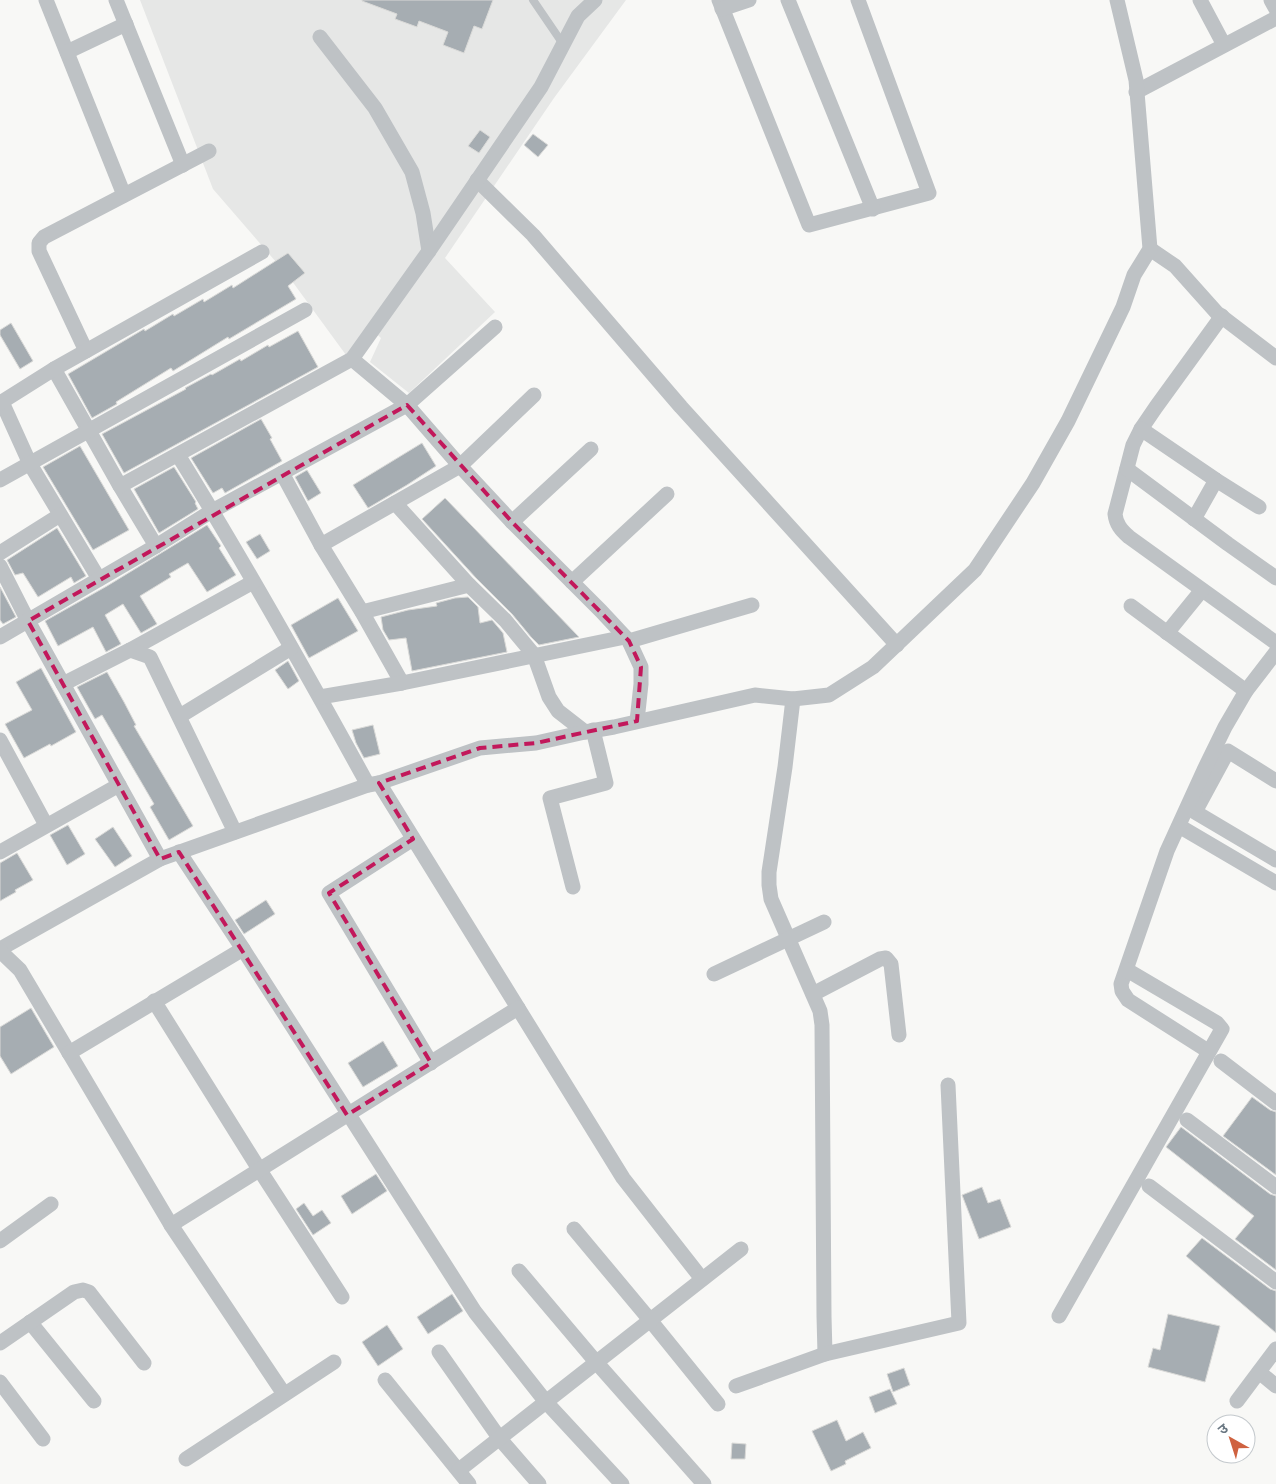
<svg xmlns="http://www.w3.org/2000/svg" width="1276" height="1484" viewBox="0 0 1276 1484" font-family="'Fira Sans','Noto Sans Devanagari',sans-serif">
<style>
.built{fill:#e6e7e6}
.building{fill:#a6adb2;stroke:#dadad8}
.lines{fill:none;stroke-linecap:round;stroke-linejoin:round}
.service{stroke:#bec2c5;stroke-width:8}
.minor{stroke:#bec2c5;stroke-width:15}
.marked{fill:none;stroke:#c2185b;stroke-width:4;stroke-dasharray:10 6;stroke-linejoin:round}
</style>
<rect width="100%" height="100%" fill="#f8f8f6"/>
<!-- built -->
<path class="built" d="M 140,0 L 626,0 L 554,98 L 445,258 L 495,312 L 409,393 L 370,362 L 381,338 L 370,328 L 346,355 L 289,277 L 213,189 Z"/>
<!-- building -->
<g class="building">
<path d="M 362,0 L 493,0 L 482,29 L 474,26 L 464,53 L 443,45 L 448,32 L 419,21 L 417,27 L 395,19 L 397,14 L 362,1 Z"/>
<path d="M 480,130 L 490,137 L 479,153 L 468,146 Z"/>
<path d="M 533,134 L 548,145 L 538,157 L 524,145 Z"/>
<path d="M 288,253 L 305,273 L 288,286 L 296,299 L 229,339 L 228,337 L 173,371 L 171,368 L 116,402 L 117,404 L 92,418 L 68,374 L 144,329 L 145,331 L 173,314 L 174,316 L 203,299 L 204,302 L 232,285 L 233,288 Z"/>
<path d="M 11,323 L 33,361 L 20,369 L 0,335 L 0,330 Z"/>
<path d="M 298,331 L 318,367 L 124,473 L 102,434 L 186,389 L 185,388 L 211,374 L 212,375 L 240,359 L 241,361 L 268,345 L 269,347 Z"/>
<path d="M 261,419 L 272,438 L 270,439 L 282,461 L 225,493 L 222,488 L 213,493 L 191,458 Z"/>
<path d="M 422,443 L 436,466 L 407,485 L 368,508 L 353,485 Z"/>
<path d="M 80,446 L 129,530 L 93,550 L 43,467 Z"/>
<path d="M 174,467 L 196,502 L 195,503 L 198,509 L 159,533 L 134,489 Z"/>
<path d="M 307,470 L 321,493 L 308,501 L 295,477 Z"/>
<path d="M 445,498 L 579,637 L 539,645 L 531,637 L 512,614 L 476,578 L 422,519 Z"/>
<path d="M 207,525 L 221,546 L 219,548 L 236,575 L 207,592 L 188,563 L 169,574 L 171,577 L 140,596 L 157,624 L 141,633 L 123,604 L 105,615 L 121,644 L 106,652 L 93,627 L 58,646 L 45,621 L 107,586 Z"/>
<path d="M 57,528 L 86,576 L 74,583 L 71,577 L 38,597 L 23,573 L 15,575 L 7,560 Z"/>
<path d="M 260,534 L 270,551 L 257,559 L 246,542 Z"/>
<path d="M 0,587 L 16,617 L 3,624 L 0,620 Z"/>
<path d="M 468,597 L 478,607 L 480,623 L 492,620 L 503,633 L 507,652 L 412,671 L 406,638 L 389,640 L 383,630 L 381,617 L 408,610 L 437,606 L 436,603 L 455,598 Z"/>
<path d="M 338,598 L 358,631 L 309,658 L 291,625 Z"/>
<path d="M 288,661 L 299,681 L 288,689 L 275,670 Z"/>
<path d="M 41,668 L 76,732 L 51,746 L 50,744 L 24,758 L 5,724 L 32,710 L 16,682 Z"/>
<path d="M 107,672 L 124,702 L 136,725 L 134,726 L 193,826 L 169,840 L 150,807 L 154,804 L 102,715 L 95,719 L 77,687 Z"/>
<path d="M 373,725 L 380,754 L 364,758 L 356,743 L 352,730 Z"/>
<path d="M 68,825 L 85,854 L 67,865 L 50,835 Z"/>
<path d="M 113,827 L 132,856 L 115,867 L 95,839 Z"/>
<path d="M 17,853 L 33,880 L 15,890 L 16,892 L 0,901 L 0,863 Z"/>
<path d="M 266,900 L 275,914 L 244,934 L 235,920 Z"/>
<path d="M 31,1008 L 54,1047 L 11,1074 L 0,1056 L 0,1027 Z"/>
<path d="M 383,1041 L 398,1066 L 363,1087 L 348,1063 Z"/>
<path d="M 1252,1097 L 1270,1110 L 1276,1112 L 1276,1175 L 1223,1136 Z"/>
<path d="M 1181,1127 L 1270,1194 L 1276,1196 L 1276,1270 L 1235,1239 L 1254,1216 L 1166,1147 Z"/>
<path d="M 376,1174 L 387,1191 L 352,1214 L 341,1196 Z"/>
<path d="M 982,1187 L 988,1203 L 1000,1199 L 1011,1227 L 979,1239 L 962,1195 Z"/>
<path d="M 304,1203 L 313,1216 L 322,1210 L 331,1223 L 313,1235 L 296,1209 Z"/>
<path d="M 1202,1238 L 1270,1289 L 1276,1291 L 1276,1333 L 1186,1256 Z"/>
<path d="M 452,1294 L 463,1311 L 428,1334 L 417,1317 Z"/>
<path d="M 1168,1314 L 1220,1326 L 1205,1382 L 1148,1367 L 1153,1348 L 1160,1350 Z"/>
<path d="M 387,1325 L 403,1349 L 378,1366 L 362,1342 Z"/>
<path d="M 904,1368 L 910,1385 L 893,1392 L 887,1374 Z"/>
<path d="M 890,1389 L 897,1404 L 875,1413 L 869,1397 Z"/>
<path d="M 837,1420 L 846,1441 L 863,1432 L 871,1448 L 845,1461 L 846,1464 L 831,1471 L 812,1431 Z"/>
<path d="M 732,1443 L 746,1444 L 745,1459 L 731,1459 Z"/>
</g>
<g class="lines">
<!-- service -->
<path class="service" d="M 533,0 L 563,44"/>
<!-- minor -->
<g class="minor">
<path d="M 46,0 L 124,195"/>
<path d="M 116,0 L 183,165"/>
<path d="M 719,0 L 809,225 L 929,193 L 858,0"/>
<path d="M 788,0 L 873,209"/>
<path d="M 1200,0 L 1224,45"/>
<path d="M 1271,0 L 1276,9"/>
<path d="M 722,9 L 749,0"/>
<path d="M 320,37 L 375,108 L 412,172 L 423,213 L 429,251"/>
<path d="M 67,52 L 126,24"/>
<path d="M 1136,92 L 1276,18"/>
<path d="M 477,180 L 533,235 L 681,407 L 897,645"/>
<path d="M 1150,249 L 1175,266 L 1217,313 L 1276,358"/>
<path d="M 1222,316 L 1156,407 L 1141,429 L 1133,445 L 1115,514 C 1116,524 1121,530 1129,537 L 1276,643"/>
<path d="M 86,351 L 39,251 L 39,243 L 44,237 L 209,151"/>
<path d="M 352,359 L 407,405 L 460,466 L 512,522 L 601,611 L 629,641 L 641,667 L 641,684 L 637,721"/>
<path d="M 54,369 L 120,486 L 156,546"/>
<path d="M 2,402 L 30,464 L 99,579"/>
<path d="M 0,403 L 54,369 L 262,252"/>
<path d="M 1141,429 L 1216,480 L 1259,507"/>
<path d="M 178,455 C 245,563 307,674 368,785"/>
<path d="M 1127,469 L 1228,544 L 1276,578"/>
<path d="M 282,473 L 321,545 L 362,612 L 402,683"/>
<path d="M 0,480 L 305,310"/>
<path d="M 120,486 L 352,359 L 429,251 L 541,87 L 578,16 L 595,0"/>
<path d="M 395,503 L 469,585 L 505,620 L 534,655 L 549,697 L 558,711 L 585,732"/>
<path d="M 1194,519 L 1216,480"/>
<path d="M 512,522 L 591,449"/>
<path d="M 321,545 L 460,466 L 534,395"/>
<path d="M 0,553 L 60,515"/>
<path d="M 0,566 L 28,621 L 160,859"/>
<path d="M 572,582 L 667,494"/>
<path d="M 1131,606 L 1246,691"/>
<path d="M 362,612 L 469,585"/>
<path d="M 1167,633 L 1202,590"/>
<path d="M 0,637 L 156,546 L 212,511 L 407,405 L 495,327"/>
<path d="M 629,641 L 752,605"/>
<path d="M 130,650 L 253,582"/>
<path d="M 63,684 L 130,650 L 150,657 L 235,832"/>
<path d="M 320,697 L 402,683 L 625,637"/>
<path d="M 793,699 L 785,767 L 769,872 L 769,885 L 771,899 L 820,1011 L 822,1025 L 824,1316 L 825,1354"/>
<path d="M 180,716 L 291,648"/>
<path d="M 0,740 L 46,825"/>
<path d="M 1276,781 L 1228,751 L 1195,812 L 1276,860"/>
<path d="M 379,783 L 623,1178 L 702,1279"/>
<path d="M 1179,826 L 1276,883"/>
<path d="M 413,839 L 329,893 L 431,1063"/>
<path d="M 0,852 L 119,785"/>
<path d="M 179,852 L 243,949 L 475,1312 L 546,1402 L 622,1484"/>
<path d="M 573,887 L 550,798 L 606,783 L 593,730"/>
<path d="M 0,949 L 160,859 L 368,785 L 379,783 L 480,748 L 536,743 L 585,732 L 614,727 L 755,695 L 793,699 L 829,695 L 873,667 L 975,570 L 1033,483 L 1068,421 L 1123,307 L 1134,275 L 1150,249 L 1136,80 L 1117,0"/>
<path d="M 0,951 L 20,970 L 171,1225 L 284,1394"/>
<path d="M 714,974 L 824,922"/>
<path d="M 813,994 L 880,959 L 886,958 L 891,964 L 899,1035"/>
<path d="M 154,1001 L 259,1169 L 342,1297"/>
<path d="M 1208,1051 L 1128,1000 L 1122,991 L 1121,984 L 1167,851 L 1204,770 L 1225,727 L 1246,691 L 1276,652"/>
<path d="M 69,1053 L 243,949"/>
<path d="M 1221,1061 L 1276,1103"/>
<path d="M 1187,1120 L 1276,1187"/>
<path d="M 1149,1186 L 1276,1282"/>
<path d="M 171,1225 L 518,1008"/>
<path d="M 574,1229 L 650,1320 L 718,1404"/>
<path d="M 0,1241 L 51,1204"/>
<path d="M 519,1271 L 596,1362 L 704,1484"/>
<path d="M 1059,1316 L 1222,1029 L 1217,1023 L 1127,970"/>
<path d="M 30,1322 L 94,1401"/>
<path d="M 0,1343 L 74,1292 L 83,1290 L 89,1292 L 144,1363"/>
<path d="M 439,1352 L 500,1439 L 539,1484"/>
<path d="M 1259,1372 L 1276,1386"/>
<path d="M 385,1380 L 469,1484"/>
<path d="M 0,1382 L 43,1439"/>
<path d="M 736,1386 L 825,1354 L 959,1323 L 948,1085"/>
<path d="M 1237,1401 L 1276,1349"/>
<path d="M 186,1459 L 334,1362"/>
<path d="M 459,1470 L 741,1249"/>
</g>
</g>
<!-- marked area -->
<path class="marked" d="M 407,405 L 512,522 L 629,641 L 641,667 L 637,721 L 536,743 L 480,748 L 379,783 L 413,839 L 329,893 L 431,1063 L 347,1115 L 179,852 L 160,859 L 28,621 Z"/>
<!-- north arrow -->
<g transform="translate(1231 1439) rotate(321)"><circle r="24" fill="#ffffff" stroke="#c4c9cd"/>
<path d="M0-4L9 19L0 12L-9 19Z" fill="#cf6240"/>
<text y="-8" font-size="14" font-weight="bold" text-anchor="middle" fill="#6b7883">उ</text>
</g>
</svg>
